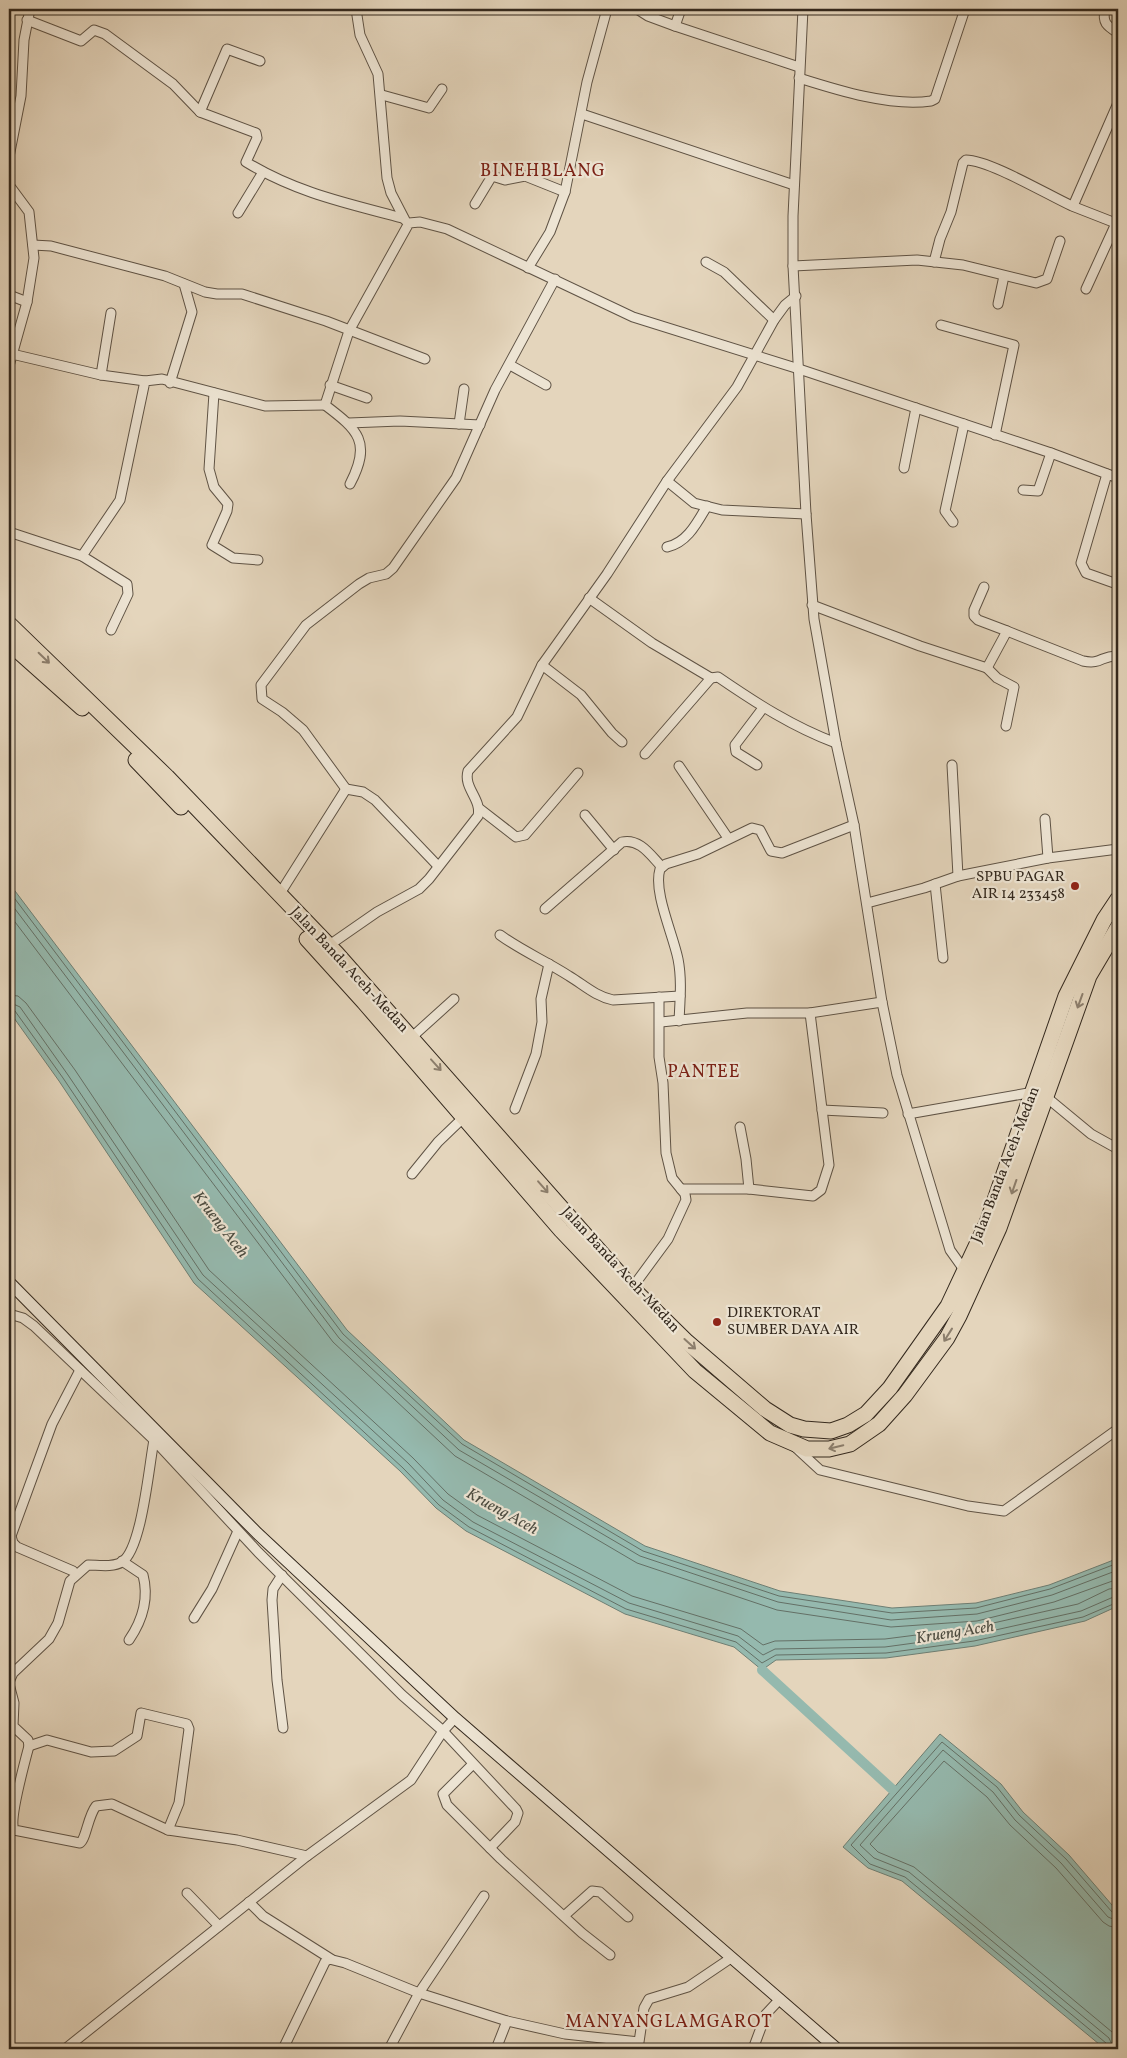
<svg xmlns="http://www.w3.org/2000/svg" width="1127" height="2058" viewBox="0 0 1127 2058" font-family="Vollkorn,serif">
<style>
.water{fill:#95b9ae;stroke:#6e7f74}
.lines{fill:none;stroke-linecap:round;stroke-linejoin:round}
.shore{stroke:#647066;stroke-width:1}
.canal{stroke:#95b9ae;stroke-width:10}
.street-casing{stroke:#5f5345;stroke-width:11}
.secondary-casing{stroke:#33281d;stroke-width:13}
.highway-casing{stroke:#33281d;stroke-width:17}
.street{stroke:#ede4d3;stroke-width:9}
.secondary{stroke:#ede4d3;stroke-width:11}
.highway{stroke:#e4d5bc;stroke-width:15}
.oneway{stroke:#8c7e6c}
.poi-dot{fill:#8f2418;stroke:#ede4d3;stroke-width:2}
.labels{text-anchor:middle;dominant-baseline:central;stroke-width:4.5;stroke-linejoin:round;paint-order:stroke}
.poi-label{font-size:15px;fill:#33281d;stroke:#ede4d3;text-anchor:end}
.street-label{font-size:15px;fill:#33281d;stroke:#ede4d3}
.water-label{font-size:16px;font-style:italic;fill:#4c4c41;stroke:#ede4d3}
.quarter-label{font-size:18px;letter-spacing:1px;fill:#7a1f14;stroke:#ede4d3}
</style>
<rect width="100%" height="100%" fill="#e4d5bc"/>
<filter id="stains"><feTurbulence type="fractalNoise" baseFrequency=".004" numOctaves="4"/><feColorMatrix values="0 0 0 0 .2 0 0 0 0 .09 0 0 0 0 .02 0 0 0 .5 -.17"/></filter>
<radialGradient id="worn" r=".72"><stop offset=".6" stop-color="#630" stop-opacity="0"/><stop offset="1" stop-color="#630" stop-opacity=".3"/></radialGradient>
<!-- water -->
<g class="water">
<path d="M 9,883 L 347,1330 L 464,1440 L 645,1546 L 780,1591 L 892,1608 L 976,1603 L 1049,1585 L 1111,1561 L 1118,1557 L 1118,1606 L 1085,1621 L 975,1646 L 886,1658 L 776,1660 L 762,1670 L 734,1647 L 625,1614 L 466,1531 L 436,1508 L 400,1471 L 194,1283 L 59,1081 L 9,1011 Z"/>
<path d="M 940,1734 L 1001,1784 L 1023,1812 L 1069,1855 L 1118,1912 L 1118,2049 L 1105,2049 L 902,1881 L 868,1868 L 843,1847 Z"/>
</g>
<g class="lines">
<!-- shore -->
<g class="shore">
<path d="M 9,891 L 343,1334 L 462,1444 L 643,1551 L 779,1596 L 892,1613 L 976,1608 L 1050,1589 L 1118,1563"/>
<path d="M 9,901 L 339,1338 L 459,1450 L 640,1556 L 778,1602 L 891,1620 L 977,1614 L 1052,1595 L 1118,1570"/>
<path d="M 9,914 L 333,1342 L 455,1456 L 637,1563 L 777,1610 L 891,1627 L 977,1621 L 1054,1602 L 1118,1579"/>
<path d="M 9,995 L 18,996 L 26,1003 L 75,1070 L 209,1270 L 413,1458 L 448,1494 L 477,1515 L 632,1596 L 741,1629 L 763,1645 L 775,1641 L 885,1639 L 971,1628 L 1078,1604 L 1109,1589 L 1118,1588"/>
<path d="M 9,1002 L 20,1007 L 68,1075 L 203,1275 L 408,1463 L 443,1500 L 473,1522 L 629,1603 L 738,1636 L 763,1655 L 775,1649 L 885,1647 L 973,1635 L 1081,1611 L 1118,1595"/>
<path d="M 9,1009 L 15,1011 L 63,1078 L 198,1279 L 403,1468 L 439,1505 L 469,1527 L 626,1609 L 736,1642 L 762,1663 L 776,1655 L 886,1653 L 974,1641 L 1083,1617 L 1118,1602"/>
<path d="M 1118,1928 L 1109,1926 L 1103,1922 L 1056,1868 L 1010,1825 L 987,1797 L 944,1761 L 870,1844 L 878,1852 L 914,1867 L 1118,2037"/>
<path d="M 1108,2049 L 1106,2043 L 905,1877 L 870,1864 L 851,1845 L 942,1742 L 997,1787 L 1019,1815 L 1066,1859 L 1112,1912 L 1118,1914"/>
<path d="M 1114,2049 L 1109,2038 L 909,1872 L 874,1858 L 860,1845 L 943,1750 L 993,1792 L 1015,1820 L 1061,1863 L 1108,1917 L 1118,1921"/>
</g>
<!-- canal -->
<path class="canal" d="M 762,1670 L 892,1789"/>
<defs>
<g id="street">
<path d="M 356,9 L 360,35 L 378,74 L 387,178 L 391,193 L 405,220"/>
<path d="M 637,9 L 648,16 L 675,26 L 799,67"/>
<path d="M 803,9 L 793,216 L 793,266 L 806,514 L 814,619 L 836,743 L 854,825 L 882,1002 L 897,1075 L 950,1250 L 965,1271"/>
<path d="M 1105,9 C 1102,23 1107,26 1118,33"/>
<path d="M 27,20 L 81,41 L 94,30 L 105,34 L 173,84 L 200,112 L 256,133 L 257,138 L 246,162 C 297,193 346,203 402,218"/>
<path d="M 675,26 L 681,9"/>
<path d="M 799,78 C 837,90 890,107 931,101 L 935,99 L 965,9"/>
<path d="M 382,95 L 429,108 L 442,89"/>
<path d="M 200,112 L 227,49 L 260,61"/>
<path d="M 582,114 L 794,185"/>
<path d="M 9,157 L 21,96 L 24,40 L 30,9"/>
<path d="M 9,185 L 29,212 L 34,258 L 27,302 L 9,366"/>
<path d="M 475,204 L 492,176 L 505,180 L 525,176 L 565,192"/>
<path d="M 1073,206 L 1118,103"/>
<path d="M 238,213 L 263,172"/>
<path d="M 33,245 L 51,246 L 165,276 L 205,292 L 217,294 L 242,294 L 326,321 L 425,359"/>
<path d="M 706,262 L 724,272 L 774,320"/>
<path d="M 934,262 L 940,239 L 951,212 L 963,163 L 966,160 C 989,160 1048,195 1072,206 C 1087,212 1103,218 1118,224"/>
<path d="M 793,266 L 917,260 L 963,265 L 1036,283 L 1047,279 L 1060,241"/>
<path d="M 528,268 L 550,232 L 565,192 L 587,82 L 607,9"/>
<path d="M 1086,289 L 1118,219"/>
<path d="M 9,295 L 27,302"/>
<path d="M 998,304 L 1004,276"/>
<path d="M 941,325 L 1014,345 L 995,435"/>
<path d="M 12,354 L 101,375 L 145,381"/>
<path d="M 510,365 L 546,385"/>
<path d="M 101,375 L 111,313"/>
<path d="M 170,383 L 192,312 L 184,284"/>
<path d="M 330,385 L 367,398"/>
<path d="M 214,393 L 209,469 L 214,487 L 228,504 L 227,511 L 212,545 L 233,558 L 258,560"/>
<path d="M 349,423 L 400,421 L 480,425"/>
<path d="M 459,424 L 464,389"/>
<path d="M 904,468 L 916,408"/>
<path d="M 1107,474 L 1081,563 L 1086,573 L 1117,584"/>
<path d="M 667,481 L 694,503 L 722,510 L 806,514"/>
<path d="M 350,484 C 372,442 358,430 325,405 L 349,331 L 409,223 L 420,222 L 447,229 L 633,317 L 799,369 L 1051,453 L 1118,478"/>
<path d="M 1023,490 L 1038,491 L 1051,453"/>
<path d="M 953,522 L 945,511 L 964,424"/>
<path d="M 9,532 L 82,556 L 127,584 L 128,594 L 111,630"/>
<path d="M 667,547 C 687,543 697,523 707,506"/>
<path d="M 82,556 L 120,500 L 145,381 L 162,379 L 265,406 L 325,405"/>
<path d="M 984,587 L 974,610 L 974,616 L 978,620 L 1007,631"/>
<path d="M 589,598 L 652,643 L 711,678 L 718,677 C 756,703 793,727 836,743"/>
<path d="M 812,605 L 920,646 L 987,668 L 1007,631 L 1083,661 C 1102,665 1101,655 1118,656"/>
<path d="M 542,665 L 581,695 L 612,733 L 622,742"/>
<path d="M 987,668 L 997,678 L 1014,687 L 1006,726"/>
<path d="M 645,754 L 711,678"/>
<path d="M 757,765 L 736,752 L 735,745 L 763,708"/>
<path d="M 952,765 L 958,876"/>
<path d="M 679,766 L 728,838"/>
<path d="M 346,789 L 303,730 L 282,712 L 262,699 L 261,685 L 306,625 L 359,584 L 369,578 L 386,574 L 393,568 L 456,478 L 495,390 L 555,279"/>
<path d="M 346,789 L 363,792 L 375,800 L 438,866"/>
<path d="M 480,809 L 516,837 L 525,835 L 578,773"/>
<path d="M 585,815 L 614,850"/>
<path d="M 1045,819 L 1048,858"/>
<path d="M 935,884 L 943,958"/>
<path d="M 279,895 L 346,789"/>
<path d="M 867,903 L 924,888 L 958,876 L 1048,858 L 1118,849"/>
<path d="M 545,909 L 622,842 C 640,838 651,856 662,867"/>
<path d="M 500,935 C 522,951 546,961 569,976 C 584,985 595,996 613,1000 L 680,996"/>
<path d="M 328,946 L 377,912 L 419,889 L 429,879 L 478,816 C 482,799 463,788 468,771 L 517,717 L 542,665 L 607,574 L 667,481 L 737,387 L 774,320 L 785,305 L 796,296"/>
<path d="M 679,1021 C 680,1000 682,979 678,959 C 673,934 653,892 660,869 L 666,864 L 698,854 L 752,828 L 760,830 L 771,851 L 782,853 L 854,825"/>
<path d="M 661,1022 L 747,1013 L 810,1013 L 882,1002"/>
<path d="M 412,1037 L 454,999"/>
<path d="M 515,1109 L 536,1054 L 542,1022 L 541,999 L 549,964"/>
<path d="M 822,1110 L 883,1113"/>
<path d="M 908,1114 L 1034,1092 L 1045,1096 L 1091,1134 L 1118,1149"/>
<path d="M 740,1127 L 746,1159 L 749,1189"/>
<path d="M 412,1174 L 438,1142 L 464,1117"/>
<path d="M 681,1189 L 749,1189 L 813,1196 L 821,1190 L 829,1165 L 810,1013"/>
<path d="M 632,1288 L 668,1239 L 686,1200 L 685,1194 L 672,1178 L 666,1153 L 663,1083 L 659,1057 L 659,997"/>
<path d="M 9,1314 L 23,1318 L 34,1326 L 154,1440 L 258,1552 L 402,1695 L 443,1731 L 516,1809 L 518,1813 L 515,1822 L 490,1848"/>
<path d="M 794,1446 L 820,1470 L 968,1506 L 1004,1511 L 1118,1429"/>
<path d="M 9,1535 L 11,1536 L 52,1424 L 80,1370"/>
<path d="M 11,1536 L 13,1543 L 17,1547 L 73,1571"/>
<path d="M 122,1561 L 143,1575 C 149,1598 142,1621 129,1640"/>
<path d="M 282,1575 L 273,1589 L 272,1600 L 277,1680 L 283,1728"/>
<path d="M 194,1618 L 212,1589 L 238,1531"/>
<path d="M 9,1682 L 13,1673 L 49,1639 L 58,1623 L 70,1581 L 88,1565 C 98,1565 112,1568 122,1562 C 142,1549 149,1465 154,1440"/>
<path d="M 9,1684 L 14,1703 L 13,1726 L 28,1740 L 29,1746 C 25,1761 9,1819 14,1830 L 80,1843 C 86,1839 88,1816 96,1806 L 112,1804 L 168,1830 L 237,1840 L 307,1856"/>
<path d="M 29,1746 L 47,1740 L 91,1752 L 114,1751 L 137,1736 L 141,1713 L 187,1724 L 189,1729 L 179,1803 L 168,1830"/>
<path d="M 472,1765 L 443,1794 L 447,1805 L 501,1859 L 582,1933 L 610,1955"/>
<path d="M 187,1893 L 219,1926"/>
<path d="M 249,1902 L 263,1916 L 331,1959"/>
<path d="M 564,1916 L 592,1891 L 600,1892 L 628,1917"/>
<path d="M 65,2049 L 307,1856 L 411,1780 L 443,1731 L 455,1718"/>
<path d="M 283,2049 L 325,1962 L 329,1959 L 345,1963 L 419,1993 L 507,2021 L 565,2034 L 639,2042 L 644,2008 L 649,1999 L 688,1987 L 731,1958"/>
<path d="M 389,2049 L 419,1993 L 484,1896"/>
<path d="M 496,2049 L 507,2021"/>
<path d="M 753,2049 L 766,2014 L 780,1999"/>
</g>
<path id="secondary" d="M 9,1282 L 257,1533 L 455,1718 L 837,2049"/>
<g id="highway">
<path d="M 9,624 L 167,777 L 337,954 L 632,1288 L 687,1342 L 765,1409 L 790,1425 L 804,1429 L 831,1431 L 848,1425 L 866,1414 L 890,1388 L 948,1306 L 987,1223 L 1066,996 L 1104,920 L 1118,899"/>
<path d="M 9,643 L 82,708"/>
<path d="M 136,760 L 181,807"/>
<path d="M 307,939 L 364,1002 L 561,1230 L 695,1371 L 770,1433 L 807,1449 L 829,1449 L 850,1444 L 879,1424 L 905,1395 L 947,1338 L 959,1316 L 999,1228 L 1089,976 L 1118,927"/>
</g>
</defs>
<!-- street casing -->
<use href="#street" class="street-casing"/>
<!-- secondary casing -->
<use href="#secondary" class="secondary-casing"/>
<!-- highway casing -->
<use href="#highway" class="highway-casing"/>
<!-- street -->
<use href="#street" class="street"/>
<!-- secondary -->
<use href="#secondary" class="secondary"/>
<!-- highway -->
<use href="#highway" class="highway"/>
</g>
<!-- one-way arrows -->
<defs><path id="oneway-shaft" d="M-6 0H5M1.5-3L5.5 0L1.5 3" fill="none" stroke-width="1.6" stroke-linecap="round" stroke-linejoin="round" transform="scale(1.25)"/></defs>
<g class="oneway">
<use href="#oneway-shaft" transform="translate(44 658) rotate(44)"/>
<use href="#oneway-shaft" transform="translate(1080 1001) rotate(110)"/>
<use href="#oneway-shaft" transform="translate(436 1065) rotate(48)"/>
<use href="#oneway-shaft" transform="translate(543 1187) rotate(49)"/>
<use href="#oneway-shaft" transform="translate(1014 1187) rotate(109)"/>
<use href="#oneway-shaft" transform="translate(948 1335) rotate(122)"/>
<use href="#oneway-shaft" transform="translate(690 1344) rotate(42)"/>
<use href="#oneway-shaft" transform="translate(836 1447) rotate(167)"/>
</g>
<!-- markers -->
<g class="poi-dot">
<circle cx="1075" cy="886" r="5"/>
<circle cx="717" cy="1322" r="5"/>
</g>
<g class="labels">
<!-- poi labels -->
<g class="poi-label">
<text x="1065" y="877">SPBU PAGAR<tspan x="1065" dy="17">AIR 14 233458</tspan></text>
<text x="727" y="1313" text-anchor="start">DIREKTORAT<tspan x="727" dy="17">SUMBER DAYA AIR</tspan></text>
</g>
<!-- street labels -->
<g class="street-label">
<text transform="translate(349 970) rotate(47)">Jalan Banda Aceh-Medan</text>
<text transform="translate(1006 1165) rotate(-69)">Jalan Banda Aceh-Medan</text>
<text transform="translate(620 1270) rotate(47)">Jalan Banda Aceh-Medan</text>
</g>
<!-- water labels -->
<g class="water-label">
<text transform="translate(220 1225) rotate(52)">Krueng Aceh</text>
<text transform="translate(502 1512) rotate(29)">Krueng Aceh</text>
<text transform="translate(955 1633) rotate(-9)">Krueng Aceh</text>
</g>
<!-- quarter labels -->
<g class="quarter-label">
<text x="543" y="171">BINEHBLANG</text>
<text x="704" y="1072">PANTEE</text>
<text x="669" y="2022">MANYANGLAMGAROT</text>
</g>
</g>
<!-- margin -->
<rect width="1127" height="2058" fill="none" stroke="#e4d5bc" stroke-width="30"/>
<rect x="10" y="10" width="1107" height="2038" fill="none" stroke="#33281d" stroke-width="2.5"/>
<rect x="15" y="15" width="1097" height="2028" fill="none" stroke="#33281d"/>
<rect width="100%" height="100%" filter="url(#stains)"/>
<rect width="100%" height="100%" fill="url(#worn)"/>
</svg>
